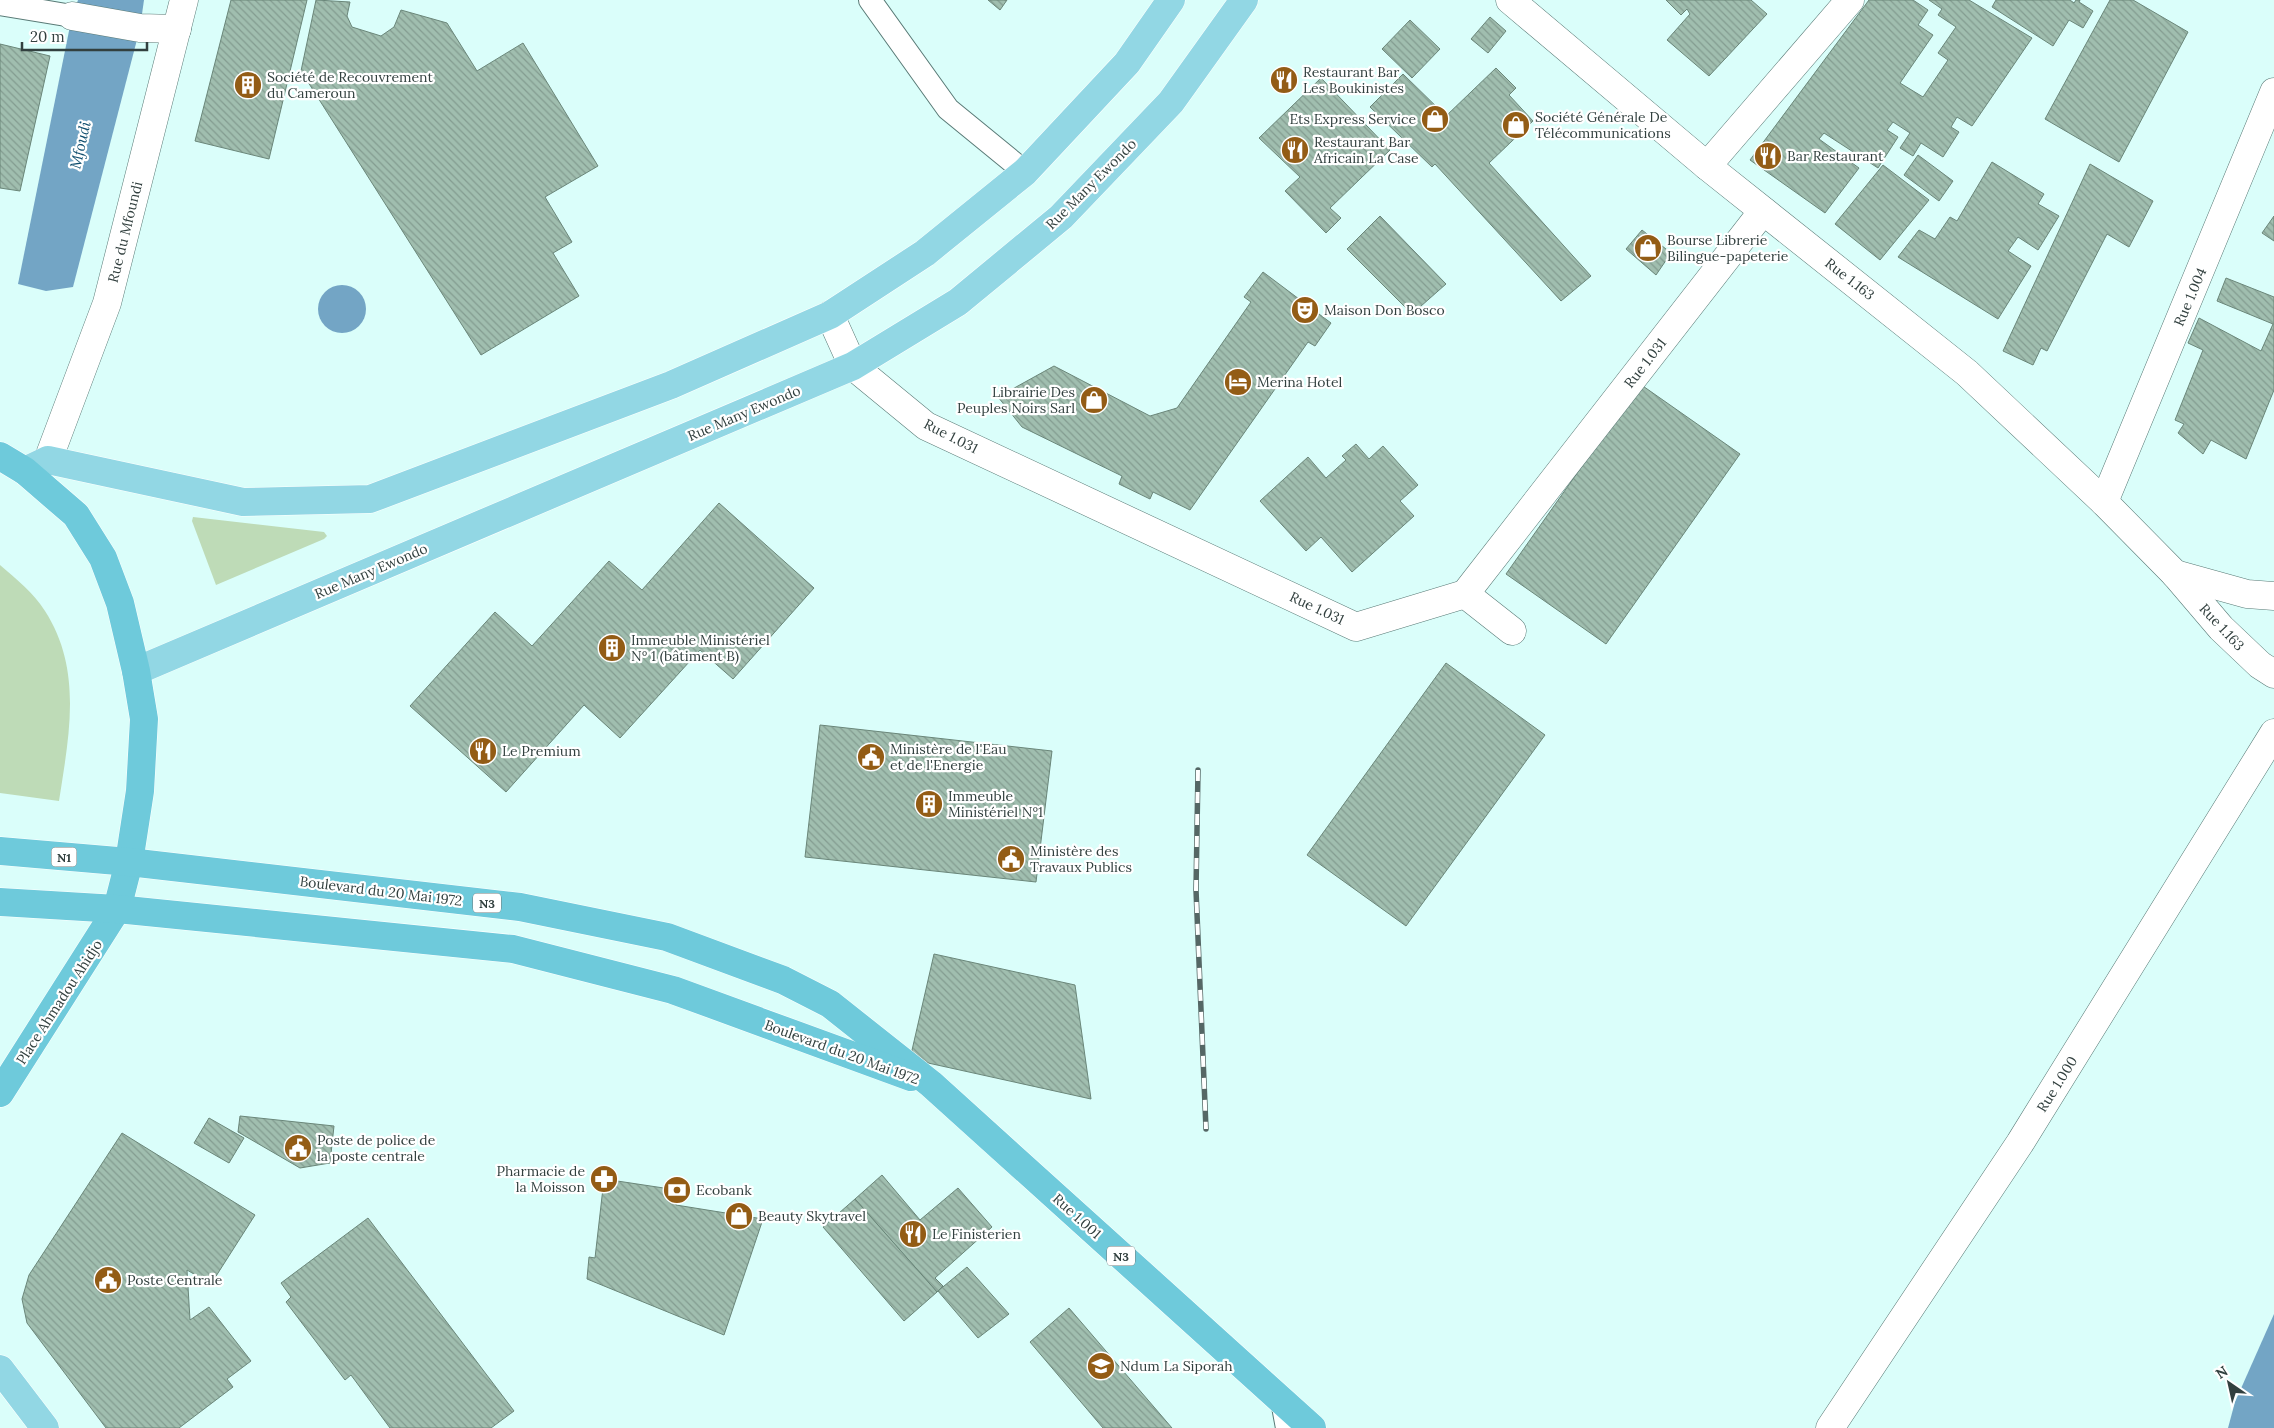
<svg xmlns="http://www.w3.org/2000/svg" width="2274" height="1428" viewBox="0 0 2274 1428" font-family="Lora,serif">
<style>
.green{fill:#bedbb7}
.water{fill:#73a5c5}
.building{fill:url(#building-back-hatch);stroke:#6a8679}
.lines{fill:none;stroke-linecap:round;stroke-linejoin:round}
.service-casing{stroke:#597a76;stroke-width:24}
.pedestrian-casing{stroke:#597a76;stroke-width:29}
.minor-casing{stroke:#597a76;stroke-width:29}
.primary-casing{stroke:#fff;stroke-width:29}
.trunk-casing{stroke:#fff;stroke-width:29}
.service{stroke:#fff;stroke-width:22}
.pedestrian{stroke:#fff;stroke-width:28}
.minor{stroke:#fff;stroke-width:28}
.primary{stroke:#92d7e4;stroke-width:28}
.trunk{stroke:#6ecadb;stroke-width:28}
.rail-casing{stroke:#556765;stroke-width:5.5}
.rail{stroke:#fff;stroke-width:4;stroke-dasharray:11;stroke-linecap:butt}
.labels{text-anchor:middle;dominant-baseline:central;stroke-width:4.5;stroke-linejoin:round;paint-order:stroke}
.shield{fill:#fff;stroke:#707979;stroke-width:1}
.shield-label{font-size:12px;font-weight:bold;fill:#32403f}
.poi-label{font-size:14px;fill:#32403f;stroke:#fff;text-anchor:start}
.street-label{font-size:14px;fill:#32403f;stroke:#fff}
.water-label{font-size:15px;font-style:italic;fill:#0f4e6e;stroke:#fff}
</style>
<defs>
<pattern id="building-back-hatch" width="6" height="6" patternUnits="userSpaceOnUse" patternTransform="scale(1.25)"><rect width="6" height="6" fill="#a0beaf"/><path d="M-1 5l2 2M0 0l6 6M5-1l2 2" fill="none" stroke="#839c90"/></pattern>
</defs>
<rect width="100%" height="100%" fill="#dafefa"/>
<!-- green -->
<g class="green">
<path d="M 193,517 L 324,532 L 327,536 L 324,539 L 216,585 L 192,521 Z"/>
<path d="M 0,565 C 16,579 34,593 45,611 C 83,670 69,736 59,801 L 0,793 Z"/>
</g>
<!-- water -->
<g class="water">
<path d="M 78,0 L 144,0 L 140,28 L 73,287 L 46,291 L 18,284 L 72,16 Z"/>
<circle cx="342" cy="309" r="24"/>
<path d="M 2274,1314 L 2274,1428 L 2228,1428 L 2235,1402 Z"/>
</g>
<!-- building -->
<g class="building">
<path d="M 231,0 L 307,0 L 269,159 L 195,141 Z"/>
<path d="M 316,0 L 350,2 L 347,16 L 352,27 L 381,36 L 394,27 L 401,10 L 447,23 L 477,71 L 523,43 L 598,166 L 545,197 L 572,242 L 553,253 L 579,296 L 481,355 L 301,71 Z"/>
<path d="M 988,0 L 1007,0 L 1000,10 Z"/>
<path d="M 1666,0 L 1751,0 L 1767,14 L 1709,76 L 1667,40 L 1690,14 L 1687,9 L 1681,15 Z"/>
<path d="M 1869,0 L 1913,0 L 1928,10 L 1918,25 L 1933,35 L 1900,83 L 1923,97 L 1948,60 L 1938,53 L 1956,27 L 1938,15 L 1942,9 L 1929,0 L 1969,0 L 2032,38 L 1972,126 L 1957,117 L 1951,127 L 1959,132 L 1943,157 L 1921,143 L 1913,156 L 1900,148 L 1910,133 L 1893,122 L 1887,130 L 1898,137 L 1878,168 L 1824,133 L 1819,139 L 1859,168 L 1825,213 L 1750,160 Z"/>
<path d="M 1996,0 L 2070,0 L 2074,3 L 2076,0 L 2080,0 L 2079,2 L 2093,11 L 2083,28 L 2069,20 L 2053,46 L 1992,7 Z"/>
<path d="M 2110,0 L 2133,0 L 2188,32 L 2119,162 L 2045,119 Z"/>
<path d="M 1490,17 L 1506,31 L 1488,53 L 1471,39 Z"/>
<path d="M 1410,20 L 1440,49 L 1412,78 L 1382,49 Z"/>
<path d="M 0,44 L 50,56 L 20,191 L 0,188 Z"/>
<path d="M 1496,68 L 1516,88 L 1509,95 L 1533,121 L 1489,163 L 1591,276 L 1561,301 L 1435,164 L 1432,167 L 1370,107 L 1403,74 L 1446,116 Z"/>
<path d="M 1321,78 L 1390,150 L 1330,208 L 1341,218 L 1326,233 L 1285,191 L 1300,177 L 1259,138 Z"/>
<path d="M 1918,155 L 1953,181 L 1939,201 L 1904,175 Z"/>
<path d="M 1992,162 L 2044,194 L 2038,204 L 2059,216 L 2038,250 L 2018,237 L 2008,251 L 2031,266 L 1998,319 L 1898,257 L 1919,230 L 1935,239 L 1950,217 L 1957,221 Z"/>
<path d="M 2090,164 L 2153,201 L 2129,247 L 2107,234 L 2047,351 L 2041,348 L 2033,365 L 2003,351 Z"/>
<path d="M 1883,165 L 1929,200 L 1880,260 L 1835,224 Z"/>
<path d="M 1380,216 L 1446,284 L 1412,314 L 1347,249 Z"/>
<path d="M 2274,216 L 2274,241 L 2262,233 Z"/>
<path d="M 1642,230 L 1671,253 L 1656,275 L 1626,249 Z"/>
<path d="M 1263,272 L 1331,323 L 1315,346 L 1308,342 L 1190,510 L 1153,492 L 1150,499 L 1119,484 L 1122,476 L 1022,427 L 998,397 L 1054,366 L 1150,416 L 1177,408 L 1251,302 L 1244,297 Z"/>
<path d="M 2226,278 L 2274,297 L 2274,390 L 2246,459 L 2211,440 L 2203,454 L 2178,433 L 2184,424 L 2175,420 L 2203,350 L 2188,343 L 2199,318 L 2261,351 L 2273,324 L 2217,301 Z"/>
<path d="M 1640,384 L 1740,454 L 1606,644 L 1506,574 Z"/>
<path d="M 1356,444 L 1369,459 L 1383,446 L 1418,485 L 1400,501 L 1414,516 L 1352,572 L 1321,537 L 1306,551 L 1260,501 L 1308,457 L 1326,478 L 1346,460 L 1342,456 Z"/>
<path d="M 719,503 L 814,588 L 733,679 L 700,650 L 620,738 L 584,705 L 506,792 L 410,706 L 495,612 L 532,646 L 609,561 L 642,590 Z"/>
<path d="M 1446,663 L 1545,735 L 1406,926 L 1307,855 Z"/>
<path d="M 820,725 L 1052,751 L 1036,882 L 805,857 Z"/>
<path d="M 934,954 L 1075,985 L 1091,1099 L 910,1059 Z"/>
<path d="M 240,1116 L 334,1126 L 330,1163 L 300,1168 L 238,1132 Z"/>
<path d="M 209,1118 L 244,1138 L 229,1163 L 194,1143 Z"/>
<path d="M 122,1133 L 255,1215 L 211,1284 L 187,1270 L 190,1320 L 209,1307 L 251,1361 L 227,1379 L 233,1387 L 179,1428 L 106,1428 L 27,1323 L 22,1299 L 29,1275 Z"/>
<path d="M 882,1175 L 920,1220 L 958,1188 L 992,1227 L 935,1278 L 943,1286 L 937,1292 L 855,1199 Z"/>
<path d="M 604,1179 L 677,1190 L 676,1205 L 763,1219 L 724,1335 L 587,1279 L 589,1257 L 595,1258 Z"/>
<path d="M 855,1199 L 937,1292 L 904,1321 L 823,1227 Z"/>
<path d="M 368,1218 L 514,1411 L 491,1428 L 390,1428 L 351,1375 L 345,1380 L 286,1302 L 291,1297 L 281,1283 Z"/>
<path d="M 967,1267 L 1009,1314 L 978,1338 L 938,1291 Z"/>
<path d="M 1069,1308 L 1172,1428 L 1103,1428 L 1030,1342 Z"/>
</g>
<g class="lines">
<defs>
<g id="service">
<path d="M 870,0 L 948,109 L 1025,172"/>
<path d="M 0,4 L 72,16"/>
<path d="M 1282,1401 L 1287,1428"/>
</g>
<path id="pedestrian" d="M 72,16 L 140,28 L 177,29"/>
<g id="minor">
<path d="M 1510,0 L 1707,166 L 1967,373 L 2104,502 L 2175,574 L 2221,628 L 2260,665 L 2274,674"/>
<path d="M 1707,166 L 1850,0"/>
<path d="M 830,315 L 853,366 L 926,426 L 1356,627 L 1465,594 L 1763,211"/>
<path d="M 48,460 L 107,303 L 184,0"/>
<path d="M 2104,502 L 2274,92"/>
<path d="M 2175,574 L 2247,594 L 2274,596"/>
<path d="M 1465,594 L 1512,631"/>
<path d="M 1830,1428 L 2020,1143 L 2274,733"/>
</g>
<g id="primary">
<path d="M 25,471 L 48,460 L 243,502 L 370,499 L 671,385 L 830,315 L 925,253 L 1025,172 L 1127,63 L 1171,0"/>
<path d="M 136,671 L 853,366 L 958,302 L 1061,217 L 1171,102 L 1244,0"/>
<path d="M 0,1369 L 45,1428"/>
</g>
<g id="trunk">
<path d="M 0,456 L 25,471 L 76,515 L 103,558 L 120,603 L 136,671 L 144,719 L 140,791 L 129,862 L 117,909 L 0,1093"/>
<path d="M 0,851 L 129,862 L 520,907 L 667,937 L 783,980 L 830,1004 L 931,1084 L 1312,1428"/>
<path d="M 0,902 L 117,909 L 513,949 L 673,990 L 911,1077"/>
</g>
</defs>
<!-- service casing -->
<use href="#service" class="service-casing"/>
<!-- pedestrian casing -->
<use href="#pedestrian" class="pedestrian-casing"/>
<!-- minor casing -->
<use href="#minor" class="minor-casing"/>
<!-- primary casing -->
<use href="#primary" class="primary-casing"/>
<!-- trunk casing -->
<use href="#trunk" class="trunk-casing"/>
<!-- service -->
<use href="#service" class="service"/>
<!-- pedestrian -->
<use href="#pedestrian" class="pedestrian"/>
<!-- minor -->
<use href="#minor" class="minor"/>
<!-- primary -->
<use href="#primary" class="primary"/>
<!-- trunk -->
<use href="#trunk" class="trunk"/>
<defs>
<path id="rail" d="M 1198,770 L 1196,890 L 1206,1129"/>
</defs>
<!-- rail casing -->
<use href="#rail" class="rail-casing"/>
<!-- rail -->
<use href="#rail" class="rail"/>
</g>
<!-- icons -->
<defs>
<symbol id="restaurant-disc" viewBox="-11 -11 22 22"><circle r="9.5" fill="#935c15" stroke="#fff"/><path d="M-5-6h1v4h1v-4h1v4h1v-4h1v5L-1.5 .5V6h-2V.5L-5-1ZM5-6V6H3V1.5H1.5Q1.5-4 5-6Z" fill="#fff"/></symbol>
<symbol id="building-disc" viewBox="-11 -11 22 22"><circle r="9.5" fill="#935c15" stroke="#fff"/><path d="M-4-6H4V6H1V3H-1V6H-4ZM-2.5-4.3h1.7v1.8h-1.7ZM.8-4.3h1.7v1.8H.8ZM-2.5-1h1.7V.8h-1.7ZM.8-1h1.7V.8H.8Z" fill="#fff"/></symbol>
<symbol id="shop-disc" viewBox="-11 -11 22 22"><circle r="9.5" fill="#935c15" stroke="#fff"/><path d="M-5-2.5h2.3a2.7 3.5 0 0 1 5.4 0H5L5.5 6h-11ZM-1.5-2.5h3a1.5 2.3 0 0 0-3 0Z" fill="#fff"/></symbol>
<symbol id="theatre-disc" viewBox="-11 -11 22 22"><circle r="9.5" fill="#935c15" stroke="#fff"/><path d="M-5-5.5Q0-4 5-5.5V0Q5 5 0 6Q-5 5-5 0ZM-3.3-2.5H-1v1.5H-3.3ZM1-2.5H3.3v1.5H1ZM-2.8 1Q0 5.5 2.8 1Z" fill="#fff"/></symbol>
<symbol id="hotel-disc" viewBox="-11 -11 22 22"><circle r="9.5" fill="#935c15" stroke="#fff"/><path d="M-6-4.5h1.5V1H6V5H4.5V3h-9V5H-6ZM-4 0a1.8 1.8 0 1 1 3.6 0ZM.5 0V-2.5h3Q6-2.5 6 0Z" fill="#fff"/></symbol>
<symbol id="civic-disc" viewBox="-11 -11 22 22"><circle r="9.5" fill="#935c15" stroke="#fff"/><path d="M-.6-6.5H3V-4.5H.6V-3L4-1V1h2V6H-6V1h2V-1L-.6-3ZM-1.2 2.5V6h2.4V2.5Z" fill="#fff"/></symbol>
<symbol id="pharmacy-disc" viewBox="-11 -11 22 22"><circle r="9.5" fill="#935c15" stroke="#fff"/><path d="M-2-6h4v4h4v4h-4v4h-4v-4h-4v-4h4Z" fill="#fff"/></symbol>
<symbol id="bank-disc" viewBox="-11 -11 22 22"><circle r="9.5" fill="#935c15" stroke="#fff"/><path d="M-6-4H6V4H-6ZM0-2.3a2.3 2.3 0 1 0 0 4.6a2.3 2.3 0 1 0 0-4.6Z" fill="#fff"/></symbol>
<symbol id="university-disc" viewBox="-11 -11 22 22"><circle r="9.5" fill="#935c15" stroke="#fff"/><path d="M0-5L7-2L0 1L-7-2ZM-4 1L0 2.5L4 1V4Q0 6-4 4Z" fill="#fff"/></symbol>
</defs>
<g fill-rule="evenodd">
<use href="#restaurant-disc" x="1268" y="64" width="32" height="32"/>
<use href="#building-disc" x="232" y="69" width="32" height="32"/>
<use href="#shop-disc" x="1419" y="103" width="32" height="32"/>
<use href="#shop-disc" x="1500" y="109" width="32" height="32"/>
<use href="#restaurant-disc" x="1279" y="134" width="32" height="32"/>
<use href="#restaurant-disc" x="1752" y="140" width="32" height="32"/>
<use href="#shop-disc" x="1632" y="232" width="32" height="32"/>
<use href="#theatre-disc" x="1289" y="294" width="32" height="32"/>
<use href="#hotel-disc" x="1222" y="366" width="32" height="32"/>
<use href="#shop-disc" x="1078" y="384" width="32" height="32"/>
<use href="#building-disc" x="596" y="632" width="32" height="32"/>
<use href="#restaurant-disc" x="467" y="735" width="32" height="32"/>
<use href="#civic-disc" x="855" y="741" width="32" height="32"/>
<use href="#building-disc" x="913" y="788" width="32" height="32"/>
<use href="#civic-disc" x="995" y="843" width="32" height="32"/>
<use href="#civic-disc" x="282" y="1132" width="32" height="32"/>
<use href="#pharmacy-disc" x="588" y="1163" width="32" height="32"/>
<use href="#bank-disc" x="661" y="1174" width="32" height="32"/>
<use href="#shop-disc" x="723" y="1200" width="32" height="32"/>
<use href="#restaurant-disc" x="897" y="1218" width="32" height="32"/>
<use href="#civic-disc" x="92" y="1264" width="32" height="32"/>
<use href="#university-disc" x="1085" y="1350" width="32" height="32"/>
</g>
<g class="labels">
<!-- shield labels -->
<g class="shield">
<rect x="51.5" y="847.5" width="25" height="19" rx="4"/>
<rect x="473" y="893.5" width="28" height="19" rx="4"/>
<rect x="1107" y="1246.5" width="28" height="19" rx="4"/>
</g>
<g class="shield-label">
<text x="64" y="857">N1</text>
<text x="487" y="903">N3</text>
<text x="1121" y="1256">N3</text>
</g>
<!-- poi labels -->
<g class="poi-label">
<text x="1303" y="72">Restaurant Bar<tspan x="1303" dy="16">Les Boukinistes</tspan></text>
<text x="267" y="77">Société de Recouvrement<tspan x="267" dy="16">du Cameroun</tspan></text>
<text x="1535" y="117">Société Générale De<tspan x="1535" dy="16">Télécommunications</tspan></text>
<text x="1416" y="119" text-anchor="end">Ets Express Service</text>
<text x="1314" y="142">Restaurant Bar<tspan x="1314" dy="16">Africain La Case</tspan></text>
<text x="1787" y="156">Bar Restaurant</text>
<text x="1667" y="240">Bourse Librerie<tspan x="1667" dy="16">Bilingue-papeterie</tspan></text>
<text x="1324" y="310">Maison Don Bosco</text>
<text x="1257" y="382">Merina Hotel</text>
<text x="1075" y="392" text-anchor="end">Librairie Des<tspan x="1075" dy="16">Peuples Noirs Sarl</tspan></text>
<text x="631" y="640">Immeuble Ministériel<tspan x="631" dy="16">N° 1 (bâtiment B)</tspan></text>
<text x="890" y="749">Ministère de l'Eau<tspan x="890" dy="16">et de l'Energie</tspan></text>
<text x="502" y="751">Le Premium</text>
<text x="948" y="796">Immeuble<tspan x="948" dy="16">Ministériel N°1</tspan></text>
<text x="1030" y="851">Ministère des<tspan x="1030" dy="16">Travaux Publics</tspan></text>
<text x="317" y="1140">Poste de police de<tspan x="317" dy="16">la poste centrale</tspan></text>
<text x="585" y="1171" text-anchor="end">Pharmacie de<tspan x="585" dy="16">la Moisson</tspan></text>
<text x="696" y="1190">Ecobank</text>
<text x="758" y="1216">Beauty Skytravel</text>
<text x="932" y="1234">Le Finisterien</text>
<text x="127" y="1280">Poste Centrale</text>
<text x="1120" y="1366">Ndum La Siporah</text>
</g>
<!-- street labels -->
<g class="street-label">
<text transform="translate(1091 184) rotate(-45)">Rue Many Ewondo</text>
<text transform="translate(125 232) rotate(-76)">Rue du Mfoundi</text>
<text transform="translate(1850 279) rotate(38)">Rue 1.163</text>
<text transform="translate(2190 297) rotate(-67)">Rue 1.004</text>
<text transform="translate(1645 363) rotate(-52)">Rue 1.031</text>
<text transform="translate(744 413) rotate(-23)">Rue Many Ewondo</text>
<text transform="translate(951 436) rotate(27)">Rue 1.031</text>
<text transform="translate(371 571) rotate(-23)">Rue Many Ewondo</text>
<text transform="translate(1317 608) rotate(25)">Rue 1.031</text>
<text transform="translate(2222 627) rotate(47)">Rue 1.163</text>
<text transform="translate(381 891) rotate(7)">Boulevard du 20 Mai 1972</text>
<text transform="translate(59 1002) rotate(-57)">Place Ahmadou Ahidjo</text>
<text transform="translate(842 1052) rotate(20)">Boulevard du 20 Mai 1972</text>
<text transform="translate(2057 1084) rotate(-58)">Rue 1.000</text>
<text transform="translate(1077 1216) rotate(42)">Rue 1.001</text>
</g>
<!-- water labels -->
<g class="water-label">
<text transform="translate(80 145) rotate(-77)">Mfoudi</text>
</g>
</g>
<!-- north arrow -->
<g transform="translate(2229 1383) rotate(326)" stroke="#ffffff" stroke-width="4" paint-order="stroke">
<path d="M0-4L9 19L0 12L-9 19Z" fill="#32403f"/>
<text y="-8" font-size="14" font-weight="bold" text-anchor="middle" fill="#32403f">N</text>
</g>
<!-- scale -->
<path d="M22 42v8h125v-8" fill="none" stroke="#32403f" stroke-width="2.5"/>
<text x="30" y="42" font-size="15" fill="#32403f" stroke="#ffffff" stroke-width="4" paint-order="stroke">20 m</text>
</svg>
